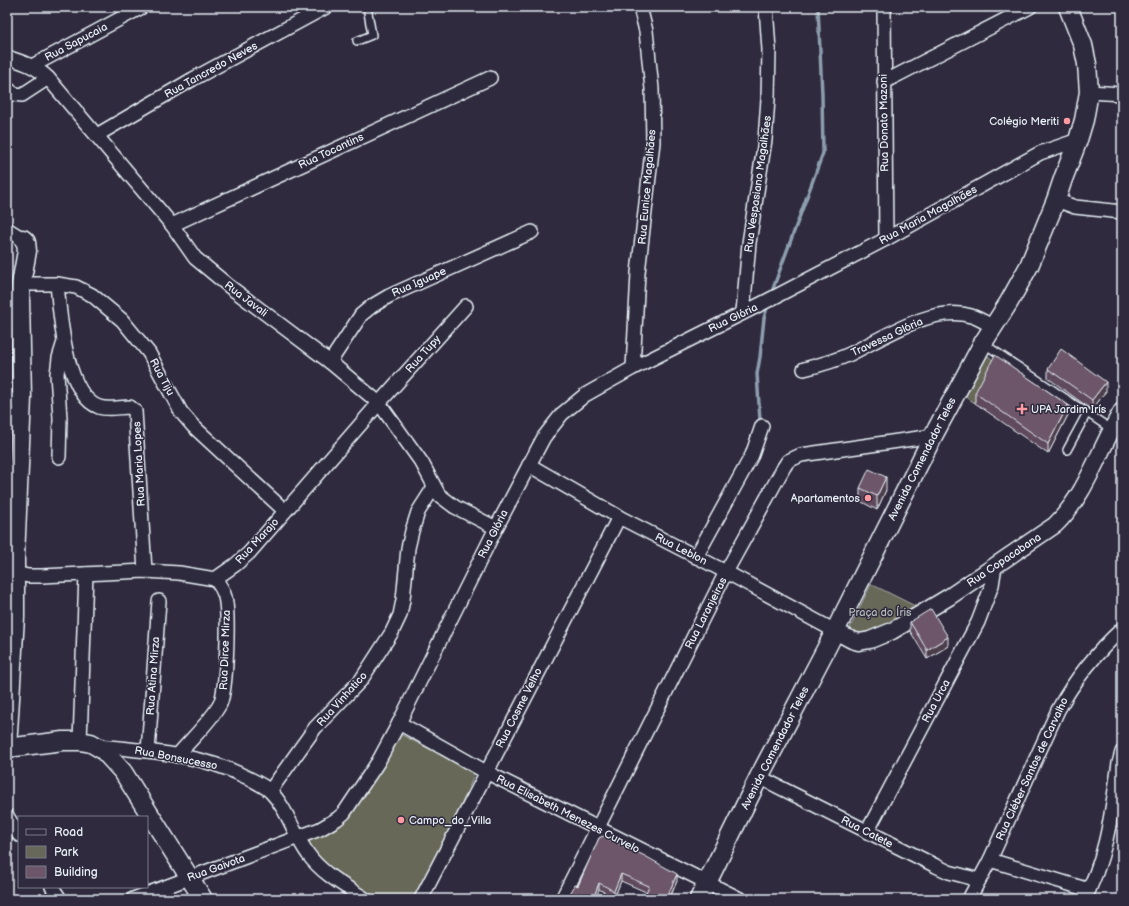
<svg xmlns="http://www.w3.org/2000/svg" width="1129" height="906" viewBox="0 0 1129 906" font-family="'Balsamiq Sans',sans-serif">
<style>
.green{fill:#676859;stroke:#a8aca8}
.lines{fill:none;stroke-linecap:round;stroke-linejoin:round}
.stream{stroke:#8d9eae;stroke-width:3.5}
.service-casing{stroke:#e8f1f8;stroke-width:10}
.minor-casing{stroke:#e8f1f8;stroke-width:16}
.tertiary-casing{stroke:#e8f1f8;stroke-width:19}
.secondary-casing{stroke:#e8f1f8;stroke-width:21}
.service{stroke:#2f2a3d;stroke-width:7}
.minor{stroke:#2f2a3d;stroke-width:13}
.tertiary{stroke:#2f2a3d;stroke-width:16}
.secondary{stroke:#2f2a3d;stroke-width:18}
.wall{fill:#5e4a5b;stroke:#e8f1f8}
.shaded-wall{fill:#4c3c4a;stroke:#e8f1f8}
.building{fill:#6d566a;stroke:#e8f1f8}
.poi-dot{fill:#ff9aa2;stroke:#2f2a3d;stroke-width:1.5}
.labels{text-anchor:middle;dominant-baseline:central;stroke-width:3;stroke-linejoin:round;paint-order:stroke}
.street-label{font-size:11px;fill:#e8f1f8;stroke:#2f2a3d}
.poi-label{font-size:11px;fill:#e8f1f8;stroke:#2f2a3d;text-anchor:end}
.park-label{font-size:11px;fill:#b4bab8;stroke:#2f2a3d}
</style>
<rect width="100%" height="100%" fill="#2f2a3d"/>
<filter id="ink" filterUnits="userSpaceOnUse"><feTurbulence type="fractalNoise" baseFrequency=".025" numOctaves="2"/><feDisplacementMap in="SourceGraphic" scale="8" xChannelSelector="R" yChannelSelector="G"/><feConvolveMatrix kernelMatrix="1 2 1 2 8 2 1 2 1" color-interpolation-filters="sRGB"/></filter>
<g filter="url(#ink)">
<!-- green -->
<g class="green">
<path d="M 986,354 L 996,363 L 975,403 L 964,396 Z"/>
<path d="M 871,584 L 921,609 L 885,632 L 846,636 Z"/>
<path d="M 400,734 L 471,770 L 474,774 L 473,778 L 451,828 L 415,899 L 369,899 L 321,860 L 310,847 L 309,843 L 311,836 L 339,815 Z"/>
</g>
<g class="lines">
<!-- stream -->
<g class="stream">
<path d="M 771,294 L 823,153 L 822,94 L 818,7"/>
<path d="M 758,424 L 760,420 L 757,374 L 760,357 L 764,318 L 768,304"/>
</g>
<defs>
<g id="service">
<path d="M 357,41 L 372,35 L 367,7"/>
<path d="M 983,343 L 1111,429"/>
<path d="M 1067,450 L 1087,413"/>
</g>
<g id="minor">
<path d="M 884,7 L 886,239"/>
<path d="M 7,57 C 22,62 36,66 48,78 L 172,225 L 195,258 L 230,287 L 330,362 L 379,403 L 422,463 L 439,495 L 455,507 L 496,528"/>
<path d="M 32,66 L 142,7"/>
<path d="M 884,82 L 1030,7"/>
<path d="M 7,88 L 14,94 L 22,95 L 48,78"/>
<path d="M 1089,92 L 1122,94"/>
<path d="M 97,135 L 193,79 L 326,7"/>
<path d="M 1056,200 L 1075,207 L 1122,212"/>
<path d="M 172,225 L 490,78"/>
<path d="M 7,229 L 23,239"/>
<path d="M 21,284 L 57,284 L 76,287 L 92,295 L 122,320 L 149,353 L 181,412 L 193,426 L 285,511"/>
<path d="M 57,284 C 60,314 65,395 99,407 C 108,410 120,407 130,407 L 135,411 L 145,571"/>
<path d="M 743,312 L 749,243 L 765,140 L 768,99 L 769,50 L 766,7"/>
<path d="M 330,362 L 361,315 L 372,306 L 389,296 L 532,232"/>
<path d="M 633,368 L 638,273 L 653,142 L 652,89 L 646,31 L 640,7"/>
<path d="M 804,369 C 820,365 835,361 850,354 C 883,338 933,304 971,316 C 979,318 986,323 993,327"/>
<path d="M 7,401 L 22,398"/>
<path d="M 59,457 L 60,418 L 57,374 L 59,358 L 64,342"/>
<path d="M 529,465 L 619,517 L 726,572 L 835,631"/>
<path d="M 696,557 L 752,455 L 762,426"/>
<path d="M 15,573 L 28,576 L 42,576 L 145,571 L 179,573 L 215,579 L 235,565 L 249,553 L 379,403 L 466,306"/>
<path d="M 399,723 L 486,772 L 740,899"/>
<path d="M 80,741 L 86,574"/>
<path d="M 98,746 C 147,751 201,754 246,777 C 254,781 263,785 270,791 C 287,808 294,835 308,854 C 321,873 345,886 365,899"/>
<path d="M 148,751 L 159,601"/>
<path d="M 177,756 C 189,741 212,720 220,704 C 227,689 229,613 225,597 C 223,589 220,585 215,579"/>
<path d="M 759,777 L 936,866 L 949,872 L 979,880"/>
<path d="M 270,791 L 315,728 L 361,680 L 392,632 L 400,615 L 403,600 L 408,548 L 412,531 L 418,512 L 434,487"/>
<path d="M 7,816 L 19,835"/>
<path d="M 867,832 L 978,622 L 992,585 L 995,566"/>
<path d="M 990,860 L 1089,890"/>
<path d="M 52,887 L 60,899"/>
<path d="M 133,899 L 320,829 L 337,819 L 344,813 L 378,762 L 399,723 L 496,528 L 529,465 L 544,437 L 562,414 L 585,395 L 633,368 L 763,303 L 886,239 L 1040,153 L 1078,140"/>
<path d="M 421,899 L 619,517"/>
<path d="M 562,899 L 726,572 L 784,467 L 788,461 L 801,455 L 933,436"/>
<path d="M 969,899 L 990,860 L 1058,710 C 1075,679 1096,653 1122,629"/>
<path d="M 1084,899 C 1107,858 1112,809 1119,763 L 1122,752"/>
</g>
<path id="tertiary" d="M 835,631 L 852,640 L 859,642 L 870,640 L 892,631 L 949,597 L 1055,525 C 1087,494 1099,449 1122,411"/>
<g id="secondary">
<path d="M 7,748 L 15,617 L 15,557 L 22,398 L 20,299 L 21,284 L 27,251 L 26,242 L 23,239"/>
<path d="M 7,748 L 63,741 L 80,741 L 91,743 L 103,750 L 123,772 L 203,899"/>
<path d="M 699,899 L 759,777 L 828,645 L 933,436 L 983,343 L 1009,302 L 1029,266 L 1056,200 L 1063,179 L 1078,140 L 1084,120 L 1089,92 L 1087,64 L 1083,45 L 1068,7"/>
</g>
</defs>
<!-- service casing -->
<use href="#service" class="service-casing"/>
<!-- minor casing -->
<use href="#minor" class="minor-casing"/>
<!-- tertiary casing -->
<use href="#tertiary" class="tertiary-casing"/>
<!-- secondary casing -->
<use href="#secondary" class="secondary-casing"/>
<!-- service -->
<use href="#service" class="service"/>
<!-- minor -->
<use href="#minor" class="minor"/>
<!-- tertiary -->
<use href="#tertiary" class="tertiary"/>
<!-- secondary -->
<use href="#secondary" class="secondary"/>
</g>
<!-- wall -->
<g class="wall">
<path d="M 1048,369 L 1106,391 L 1092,410 L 1048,378 Z"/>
<path d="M 975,393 L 1068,415 L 1048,454 L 975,403 Z"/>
<path d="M 860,488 L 886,490 L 877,510 L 860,501 Z"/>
<path d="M 910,622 L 948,646 L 927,659 L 910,631 Z"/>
<path d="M 599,838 L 677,881 L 670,898 L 646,892 L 621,881 L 614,898 L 599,889 L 578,886 Z"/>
</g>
<!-- shaded-wall -->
<g class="shaded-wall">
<path d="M 1106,382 L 1106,391 L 1092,410 L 1092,400 Z"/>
<path d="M 1068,405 L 1068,415 L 1048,454 L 1048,444 Z"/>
<path d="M 886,477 L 886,490 L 877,510 L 877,496 Z"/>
<path d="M 948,637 L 948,646 L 927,659 L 927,650 Z"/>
<path d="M 621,874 L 621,881 L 614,898 L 614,891 Z"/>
<path d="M 677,874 L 677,881 L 669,899 L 667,897 Z"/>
<path d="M 599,883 L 599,889 L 596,899 L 593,899 Z"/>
</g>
<!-- building -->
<g class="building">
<path d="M 1061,349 L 1106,382 L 1092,400 L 1048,369 Z"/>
<path d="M 995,355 L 1068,405 L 1048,444 L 975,393 Z"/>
<path d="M 869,469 L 886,477 L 877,496 L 860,488 Z"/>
<path d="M 931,609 L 948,637 L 927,650 L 910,622 Z"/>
<path d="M 603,836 L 645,856 L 677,874 L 667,897 L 671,899 L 643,899 L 649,886 L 621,874 L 614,891 L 599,883 L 593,899 L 567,899 L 575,885 L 578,886 L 599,838 Z"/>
<path d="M 617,896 L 624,899 L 616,899 Z"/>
</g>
</g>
<!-- markers -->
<g class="poi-dot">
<circle cx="1067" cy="121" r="4"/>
<path d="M1020 403h4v4h4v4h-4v4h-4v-4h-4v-4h4z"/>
<circle cx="868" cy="498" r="4"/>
<circle cx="401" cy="820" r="4"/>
</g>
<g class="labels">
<!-- street labels -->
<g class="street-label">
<text transform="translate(76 42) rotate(-28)">Rua Sapucaia</text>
<text transform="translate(211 70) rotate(-29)">Rua Tancredo Neves</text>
<text transform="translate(884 123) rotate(-91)">Rua Donato Mazoni</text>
<text transform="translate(331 151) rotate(-25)">Rua Tocantins</text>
<text transform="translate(758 184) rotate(-82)">Rua Vespasiano Magalhães</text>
<text transform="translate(647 187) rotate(-85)">Rua Eunice Magalhães</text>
<text transform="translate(928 215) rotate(-29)">Rua Maria Magalhães</text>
<text transform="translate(419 282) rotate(-24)">Rua Iguape</text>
<text transform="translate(246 299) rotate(37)">Rua Javali</text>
<text transform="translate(733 318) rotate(-26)">Rua Glória</text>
<text transform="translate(887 337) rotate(-25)">Travessa Glória</text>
<text transform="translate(423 354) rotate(-48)">Rua Tupy</text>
<text transform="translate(162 377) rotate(62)">Rua Tiju</text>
<text transform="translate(922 459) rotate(-63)">Avenida Comendador Teles</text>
<text transform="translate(139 464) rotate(-93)">Rua Maria Lopes</text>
<text transform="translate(493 534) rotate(-63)">Rua Glória</text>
<text transform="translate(257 541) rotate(-47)">Rua Marajo</text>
<text transform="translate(681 549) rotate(27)">Rua Leblon</text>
<text transform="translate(1004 560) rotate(-34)">Rua Copacabana</text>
<text transform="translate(706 613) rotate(-63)">Rua Laranjeiras</text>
<text transform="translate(225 650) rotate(-88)">Rua Dirce Mirza</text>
<text transform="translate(153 676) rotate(-86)">Rua Atina Mirza</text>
<text transform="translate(342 699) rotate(-48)">Rua Vinhatico</text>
<text transform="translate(936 701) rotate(-62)">Rua Urca</text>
<text transform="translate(519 708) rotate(-63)">Rua Cosme Velho</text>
<text transform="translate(775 748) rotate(-63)">Avenida Comendador Teles</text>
<text transform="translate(176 758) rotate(11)">Rua Bonsucesso</text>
<text transform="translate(1032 769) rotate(-65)">Rua Cléber Santos de Carvalho</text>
<text transform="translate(568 814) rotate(27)">Rua Elisabeth Menezes Curvelo</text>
<text transform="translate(867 832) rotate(27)">Rua Catete</text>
<text transform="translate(216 868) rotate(-20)">Rua Gaivota</text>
</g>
<!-- poi labels -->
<g class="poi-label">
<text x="1059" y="121">Colégio Meriti</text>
<text x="1031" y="409" text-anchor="start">UPA Jardim Irís</text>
<text x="860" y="498">Apartamentos</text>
<text x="409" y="820" text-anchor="start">Campo_do_Villa</text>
</g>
<!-- park labels -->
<g class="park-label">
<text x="880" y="612">Praça do Íris</text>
</g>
</g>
<!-- margin -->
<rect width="1129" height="906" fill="none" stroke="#2f2a3d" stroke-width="24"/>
<rect x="12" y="12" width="1105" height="882" fill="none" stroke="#e8f1f8" stroke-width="1.5" filter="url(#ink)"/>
<!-- legend -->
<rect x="18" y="816" width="130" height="72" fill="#2f2a3d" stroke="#797a88"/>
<rect x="26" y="829" width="20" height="6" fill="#2f2a3d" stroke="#797a88"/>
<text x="54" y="836" font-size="12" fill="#e8f1f8">Road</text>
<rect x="26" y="846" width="20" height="12" fill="#676859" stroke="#797a88"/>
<text x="54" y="856" font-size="12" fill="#e8f1f8">Park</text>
<rect x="26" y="866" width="20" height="12" fill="#6d566a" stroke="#797a88"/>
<text x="54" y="876" font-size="12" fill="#e8f1f8">Building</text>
</svg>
